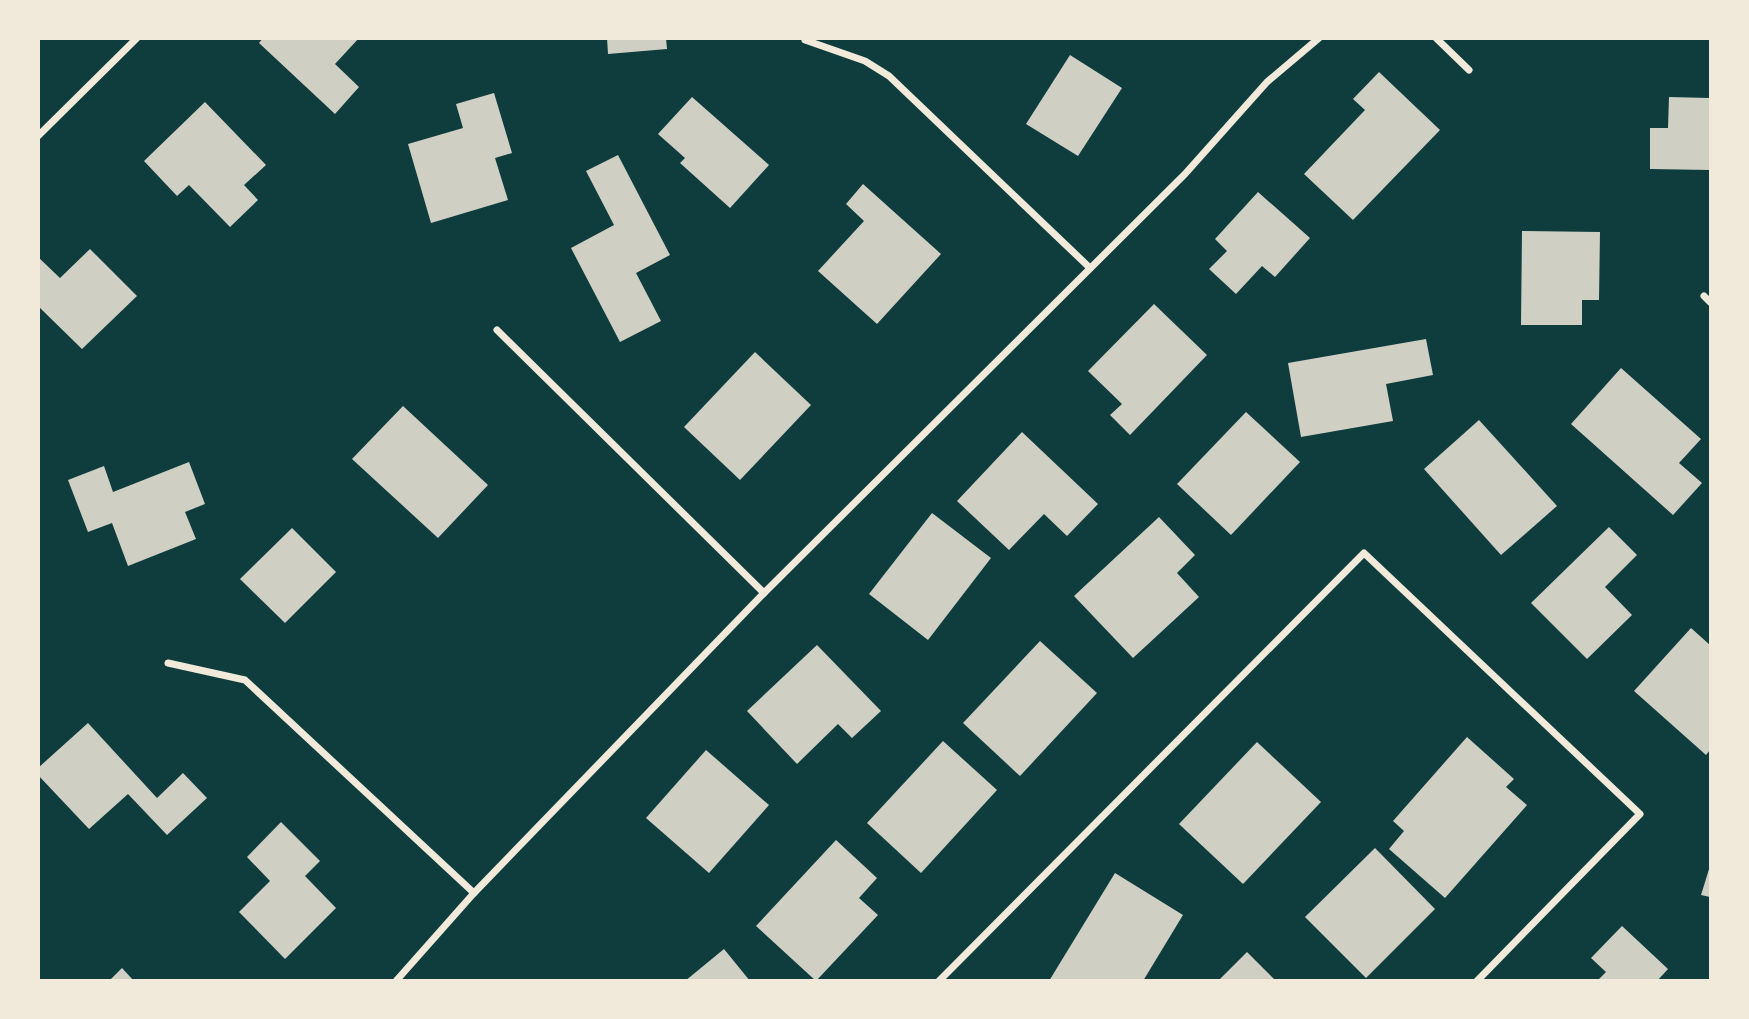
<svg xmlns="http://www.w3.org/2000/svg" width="1749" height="1019" viewBox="0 0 1749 1019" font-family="'Nunito Sans',sans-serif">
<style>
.building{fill:#cfcfc3}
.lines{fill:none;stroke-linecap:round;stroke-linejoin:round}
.minor{stroke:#f1e9da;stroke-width:7}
</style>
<rect width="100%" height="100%" fill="#0f3d3e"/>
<!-- building -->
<g class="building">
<path d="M 263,38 L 359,38 L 335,64 L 359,87 L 335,114 L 259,43 Z"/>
<path d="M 607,38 L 666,38 L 667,49 L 608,54 Z"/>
<path d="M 1070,55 L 1122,88 L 1078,156 L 1026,124 Z"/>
<path d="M 1379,72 L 1440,130 L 1353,220 L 1304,174 L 1365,110 L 1353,99 Z"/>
<path d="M 494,93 L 512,153 L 495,158 L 508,200 L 431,223 L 408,144 L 463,128 L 456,104 Z"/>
<path d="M 692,97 L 769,165 L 730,208 L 680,163 L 685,158 L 658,134 Z"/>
<path d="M 1669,97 L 1710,98 L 1710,170 L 1650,169 L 1650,128 L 1668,128 Z"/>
<path d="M 205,102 L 266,165 L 244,185 L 258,200 L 230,227 L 189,185 L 177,196 L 144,161 Z"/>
<path d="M 618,155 L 670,255 L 636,273 L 661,321 L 620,342 L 571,248 L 614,225 L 586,171 Z"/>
<path d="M 863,184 L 941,254 L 877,324 L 818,271 L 864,221 L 846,204 Z"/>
<path d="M 1258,192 L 1310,238 L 1275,277 L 1262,266 L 1236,294 L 1209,269 L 1227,251 L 1215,239 Z"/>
<path d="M 1522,231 L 1600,232 L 1599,300 L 1582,300 L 1582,325 L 1521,325 Z"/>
<path d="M 90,249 L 137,296 L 82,349 L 38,306 L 38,257 L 60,278 Z"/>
<path d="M 1154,304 L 1207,355 L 1130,435 L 1110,415 L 1122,404 L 1088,371 Z"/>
<path d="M 1426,339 L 1433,375 L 1386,384 L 1393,421 L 1301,437 L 1288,363 Z"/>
<path d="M 755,352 L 811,405 L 740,480 L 684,427 Z"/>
<path d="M 1621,368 L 1701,439 L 1679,463 L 1702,483 L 1673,515 L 1571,424 Z"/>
<path d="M 403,406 L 488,485 L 438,538 L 352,459 Z"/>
<path d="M 1246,412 L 1300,462 L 1231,535 L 1177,484 Z"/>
<path d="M 1479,420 L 1557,506 L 1501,555 L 1424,469 Z"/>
<path d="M 1022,432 L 1098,504 L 1067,536 L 1044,514 L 1009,550 L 957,501 Z"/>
<path d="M 189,462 L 205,504 L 185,512 L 196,539 L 128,566 L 112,523 L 88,532 L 68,480 L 104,466 L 113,492 Z"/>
<path d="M 932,513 L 991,558 L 928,640 L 869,594 Z"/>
<path d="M 1159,517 L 1195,555 L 1177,573 L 1199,597 L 1133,658 L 1074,596 Z"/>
<path d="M 1609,527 L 1637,555 L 1605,587 L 1632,615 L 1587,659 L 1531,603 Z"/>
<path d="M 292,528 L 336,572 L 285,623 L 240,579 Z"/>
<path d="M 1691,628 L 1710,645 L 1710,750 L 1706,755 L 1634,691 Z"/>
<path d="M 1040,641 L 1097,693 L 1020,776 L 963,723 Z"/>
<path d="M 817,645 L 881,711 L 852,738 L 838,724 L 797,764 L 747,711 Z"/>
<path d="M 88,723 L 157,798 L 183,773 L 207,798 L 167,835 L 128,794 L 89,829 L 38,775 L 38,768 Z"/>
<path d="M 1467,737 L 1514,779 L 1506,787 L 1527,805 L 1445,898 L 1389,849 L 1404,831 L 1393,821 Z"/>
<path d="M 943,741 L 997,790 L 921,873 L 867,823 Z"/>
<path d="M 1257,742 L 1321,802 L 1243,884 L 1179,824 Z"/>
<path d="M 706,750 L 769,805 L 709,873 L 646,818 Z"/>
<path d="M 281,822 L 320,861 L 305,876 L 336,908 L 285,959 L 239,912 L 270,881 L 247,857 Z"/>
<path d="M 836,840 L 877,878 L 859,898 L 878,915 L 816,981 L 756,926 Z"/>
<path d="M 1375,848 L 1435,909 L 1366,978 L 1305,917 Z"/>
<path d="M 1710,866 L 1710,897 L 1701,895 Z"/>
<path d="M 1115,873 L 1183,915 L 1143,981 L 1049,981 Z"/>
<path d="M 1622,926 L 1668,969 L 1657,981 L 1597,981 L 1606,972 L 1591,958 Z"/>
<path d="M 724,949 L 750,981 L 685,981 Z"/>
<path d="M 1247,952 L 1276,981 L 1218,981 Z"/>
<path d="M 122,968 L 134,981 L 109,981 Z"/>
</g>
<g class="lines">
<!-- minor -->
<g class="minor">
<path d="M 1436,38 L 1469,70"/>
<path d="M 805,40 L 865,61 L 889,76 L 1090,268"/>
<path d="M 38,136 L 137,38"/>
<path d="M 1704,296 L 1710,302"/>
<path d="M 497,330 L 764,593"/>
<path d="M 168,663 L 245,680 L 474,893"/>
<path d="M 396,981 L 474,893 L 764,593 L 1185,174 L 1267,82 L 1319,38"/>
<path d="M 939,981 L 1364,553 L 1640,814 L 1477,981"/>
</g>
</g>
<!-- border -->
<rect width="1749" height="1019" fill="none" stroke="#f1e9da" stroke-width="80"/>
</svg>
